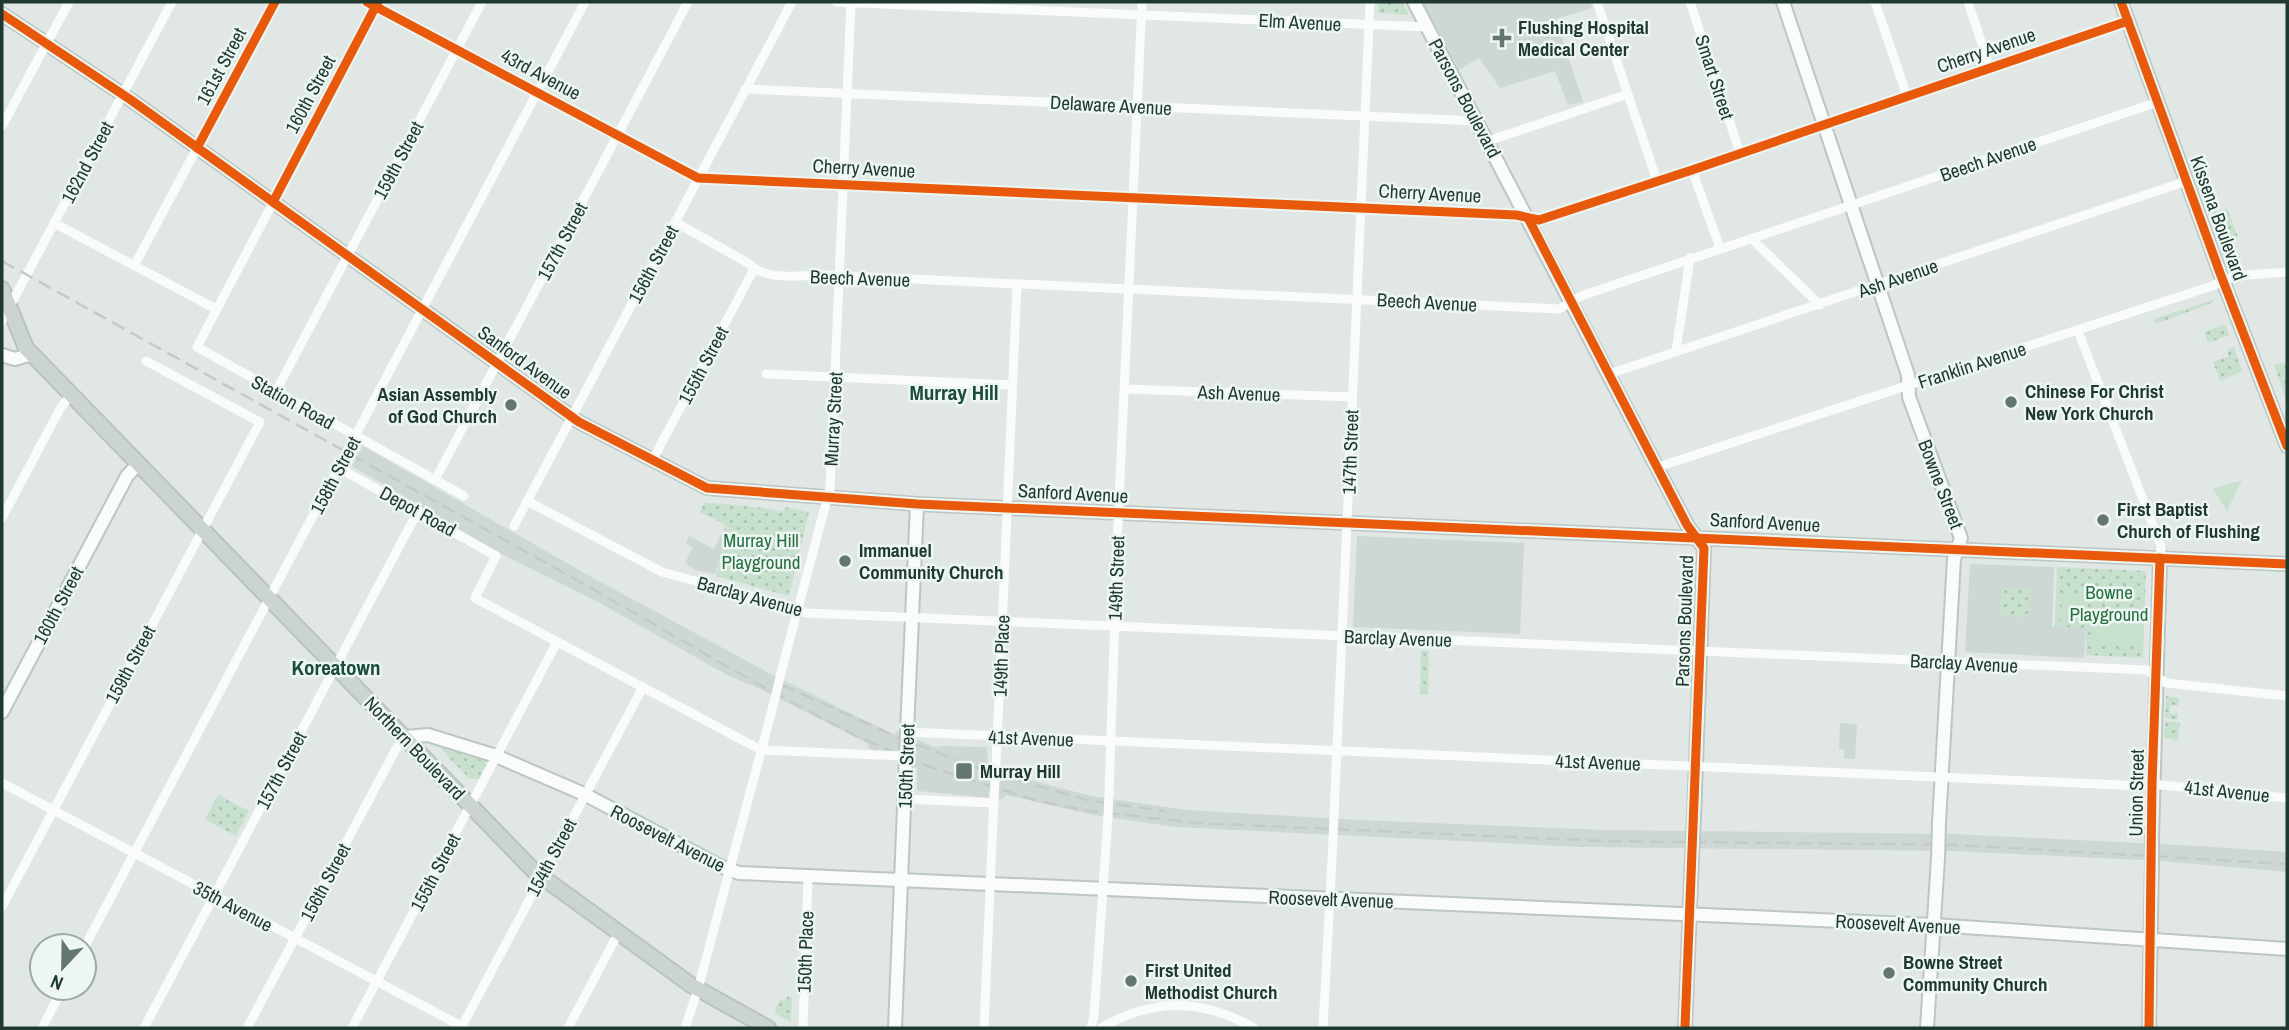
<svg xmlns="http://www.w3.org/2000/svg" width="2289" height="1030" viewBox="0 0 2289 1030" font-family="'Archivo Narrow',sans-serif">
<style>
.built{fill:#cdd8d4}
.grass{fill:url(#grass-dots)}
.garden{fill:#c8e1cf}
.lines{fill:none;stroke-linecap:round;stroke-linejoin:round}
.secondary-casing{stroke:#bcc6c2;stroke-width:16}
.primary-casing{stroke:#bac3c1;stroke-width:18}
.street{stroke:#fafbfb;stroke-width:9}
.secondary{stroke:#fafbfb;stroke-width:12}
.primary{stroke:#cbd4d1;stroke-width:14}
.rail{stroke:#c6c9c8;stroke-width:2.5;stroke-dasharray:14 7;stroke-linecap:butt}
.secondary-bridge-casing{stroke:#bcc6c2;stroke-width:16;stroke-linecap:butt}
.street-bridge{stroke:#fafbfb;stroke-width:9}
.secondary-bridge{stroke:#fafbfb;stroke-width:12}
.cycleway-casing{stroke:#edf6f2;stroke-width:13}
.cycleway{stroke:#e8590c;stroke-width:9}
.poi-dot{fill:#637670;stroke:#edf6f2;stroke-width:2.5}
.labels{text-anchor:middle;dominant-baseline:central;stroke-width:5;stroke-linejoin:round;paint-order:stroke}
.street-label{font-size:19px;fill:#1f3931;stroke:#edf6f2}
.poi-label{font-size:19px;font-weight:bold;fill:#1f3931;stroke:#edf6f2;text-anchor:start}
.park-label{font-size:19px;fill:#287042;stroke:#edf6f2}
.neighbourhood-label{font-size:21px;font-weight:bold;fill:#1b4b3e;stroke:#edf6f2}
</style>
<defs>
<pattern id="grass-dots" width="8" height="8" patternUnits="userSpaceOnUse" patternTransform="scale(1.75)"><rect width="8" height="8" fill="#c8e1cf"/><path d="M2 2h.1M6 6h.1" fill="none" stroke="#abc2b2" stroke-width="1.8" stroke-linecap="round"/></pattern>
</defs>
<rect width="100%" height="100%" fill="#e0e7e4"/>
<!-- built -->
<g class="built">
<path d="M 1423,2 L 1590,2 L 1592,8 L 1556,19 L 1583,102 L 1568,105 L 1555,71 L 1500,88 L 1479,58 L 1459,70 Z"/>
<path d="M 363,446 L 586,574 L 769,673 L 856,716 L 895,735 L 897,731 L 937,748 L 939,746 L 987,747 L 988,763 L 1009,774 L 1091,796 L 1187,810 L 1359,820 L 1605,830 L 1954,834 L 2199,846 L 2287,852 L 2287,872 L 2161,861 L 1953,851 L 1581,847 L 1175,827 L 1093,815 L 1006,795 L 1003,799 L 917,791 L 917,768 L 868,748 L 869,744 L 756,687 L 729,676 L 598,602 L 503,555 L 352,466 Z"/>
<path d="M 726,525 L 729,533 L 715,574 L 696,570 L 685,563 L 693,547 L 686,543 L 689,536 L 714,549 Z"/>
<path d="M 1357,536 L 1524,543 L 1520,634 L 1353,627 Z"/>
<path d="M 1970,564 L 2054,567 L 2052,627 L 2086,628 L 2084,658 L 1965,652 Z"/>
<path d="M 1840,723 L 1857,724 L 1855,759 L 1844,758 L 1844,750 L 1839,749 Z"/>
</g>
<!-- grass -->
<g class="grass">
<path d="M 1379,2 L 1402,2 L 1409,15 L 1378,13 Z"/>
<path d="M 2227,208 L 2238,237 L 2236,240 L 2223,244 L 2212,213 Z"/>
<path d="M 2213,300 L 2214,302 L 2156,324 L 2154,319 Z"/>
<path d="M 2225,324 L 2229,335 L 2208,343 L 2204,332 Z"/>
<path d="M 2234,347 L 2242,371 L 2220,381 L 2213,362 L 2229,356 L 2227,350 Z"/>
<path d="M 2287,363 L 2287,402 L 2274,364 Z"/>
<path d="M 704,503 C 733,504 757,506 783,512 L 785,507 L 809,512 L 789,596 L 716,576 L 729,529 L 726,525 L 700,512 Z"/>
<path d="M 2057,567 L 2146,571 L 2143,658 L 2086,655 L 2086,628 L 2055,627 Z"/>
<path d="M 2002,587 L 2030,588 L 2028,617 L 2000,615 Z"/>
<path d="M 1421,650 L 1429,651 L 1428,695 L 1420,695 Z"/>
<path d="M 2166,696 L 2179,698 L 2178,706 L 2171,705 L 2170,713 L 2178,714 L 2177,720 L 2165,718 Z"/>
<path d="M 2165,721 L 2180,723 L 2178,741 L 2164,737 Z"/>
<path d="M 441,747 L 485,761 L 486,765 L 479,779 L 470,779 L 446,755 L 447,752 L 442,751 Z"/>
<path d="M 218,795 L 249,811 L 236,836 L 205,819 Z"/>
<path d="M 788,996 L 792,998 L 791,1022 L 776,1014 L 775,1010 L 781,998 L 784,1001 Z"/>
</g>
<!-- garden -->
<g class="garden">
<path d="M 2242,480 L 2227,511 L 2213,489 Z"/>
<path d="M 729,533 L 738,536 L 731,566 L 721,563 Z"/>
<path d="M 2062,593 L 2084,593 L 2086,596 L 2085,624 L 2061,623 Z"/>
<path d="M 2092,614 L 2144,616 L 2143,645 L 2090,643 Z"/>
</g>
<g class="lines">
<defs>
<g id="secondary">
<path d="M 1414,2 L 1687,525 L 1704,548 L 1694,816"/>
<path d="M 1783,2 L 1908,375 L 1909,397 L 1961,538 L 1954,559 L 1939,823"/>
<path d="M 2121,2 L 2220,273 L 2287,446"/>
<path d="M 2,14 L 131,100 L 579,422 L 707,488 L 917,504 L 2287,564"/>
<path d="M 2,355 L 15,359 L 32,354"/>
<path d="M 2,712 L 127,476 L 138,464"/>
<path d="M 907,732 L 917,504"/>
<path d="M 405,737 L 428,735 L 496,756 L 584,794 L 720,866 L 739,873 L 1933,925 L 2287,949"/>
<path d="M 2152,836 L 2160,558"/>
<path d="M 895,1028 L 905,783"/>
<path d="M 1685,1028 L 1692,856"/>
<path d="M 1927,1028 L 1938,858"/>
<path d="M 2149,1028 L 2152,863"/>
</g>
<path id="primary" d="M 2,289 L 26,348 L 534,871 L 691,985 L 768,1028"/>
</defs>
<!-- secondary casing -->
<use href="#secondary" class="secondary-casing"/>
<!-- primary casing -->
<use href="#primary" class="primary-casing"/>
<!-- street -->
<g class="street">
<path d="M 367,2 L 698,178 L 1516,215 L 1539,220 L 1692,170 L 2128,21"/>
<path d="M 836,2 L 1427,27"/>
<path d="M 1597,2 L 1657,181"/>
<path d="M 1690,2 L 1740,153"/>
<path d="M 1875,2 L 1907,96"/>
<path d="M 1968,2 L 1990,68"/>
<path d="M 378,3 L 197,347 L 464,496"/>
<path d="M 745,89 L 1477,121"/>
<path d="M 2,126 L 69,2"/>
<path d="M 1488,141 L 1628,94"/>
<path d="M 1692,170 L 1720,248"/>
<path d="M 675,222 L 748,263 C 766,282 801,275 826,275 L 1559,309 L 1581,296 L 2158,102"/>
<path d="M 54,223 L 216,309"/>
<path d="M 1753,240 L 1820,305"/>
<path d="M 134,266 L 275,2"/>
<path d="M 2,321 L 172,2"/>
<path d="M 2078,331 L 2161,546 L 2160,558"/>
<path d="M 1676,351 L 1690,258"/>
<path d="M 766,374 L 1012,385"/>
<path d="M 1609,374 L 2187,181"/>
<path d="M 1125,389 L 1352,397"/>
<path d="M 275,393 L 482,2"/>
<path d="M 652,461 L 754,269"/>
<path d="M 1658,467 L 2212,286 L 2235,276 L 2287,272"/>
<path d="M 339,468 L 496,556 L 475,598 L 761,750 L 879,755"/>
<path d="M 435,480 L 688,2"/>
<path d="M 527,501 L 662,572 L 789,606 L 806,613 L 2147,670 L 2166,683 L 2287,696"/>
<path d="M 2,518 L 61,407 L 71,395"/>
<path d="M 514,526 L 792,2"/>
<path d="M 783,665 L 830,488 L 851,2"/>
<path d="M 907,732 L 2144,786 L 2152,784 L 2287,798"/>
<path d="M 996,766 L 1017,284"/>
<path d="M 2,783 L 465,1028"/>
<path d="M 1109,794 L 1118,522 L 1142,2"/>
<path d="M 905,799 L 994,803"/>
<path d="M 1334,815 L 1370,2"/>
<path d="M 2,907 L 260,422 L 146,361"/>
<path d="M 84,948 L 585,2"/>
<path d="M 42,1028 L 63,988"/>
<path d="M 144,1028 L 418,511"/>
<path d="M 247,1028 L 396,749 L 405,737"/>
<path d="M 352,1028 L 557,642"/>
<path d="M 461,1028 L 643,687"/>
<path d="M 568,1028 L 619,932"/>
<path d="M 685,1028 L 698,989 L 773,706"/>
<path d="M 803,1028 L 808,877"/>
<path d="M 984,1028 L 994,797"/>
<path d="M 1091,1028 L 1094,1016 L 1108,817"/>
<path d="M 1101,1028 C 1153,998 1201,998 1254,1028"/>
<path d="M 1323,1028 L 1333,840"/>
</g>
<!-- secondary -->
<use href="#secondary" class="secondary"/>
<!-- primary -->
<use href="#primary" class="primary"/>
<!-- rail -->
<g class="rail">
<path d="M 2,261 L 575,579 L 756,683 L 860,738 L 933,768 L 1038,801 L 1089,811 L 1197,823 L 1602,841 L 1959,845 L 2287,864"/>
<path d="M 782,685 L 897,737 L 989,772 L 1091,801 L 1165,811"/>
</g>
<defs>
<g id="secondary-bridge">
<path d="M 905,783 L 907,732"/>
<path d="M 1692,856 L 1694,816"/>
<path d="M 1938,858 L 1939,823"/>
<path d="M 2152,863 L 2152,836"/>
</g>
</defs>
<!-- secondary-bridge casing -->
<use href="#secondary-bridge" class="secondary-bridge-casing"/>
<!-- street-bridge -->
<g class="street-bridge">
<path d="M 773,706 L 783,665"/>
<path d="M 879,755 L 906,756"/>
<path d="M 994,797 L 996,766"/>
<path d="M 1108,817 L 1109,794"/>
<path d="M 1333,840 L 1334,815"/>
</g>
<!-- secondary-bridge -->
<use href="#secondary-bridge" class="secondary-bridge"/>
<defs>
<g id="cycleway">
<path d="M 367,2 L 698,178 L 1516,215 L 1539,220 L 1692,170 L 2128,21"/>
<path d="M 2121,2 L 2220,273 L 2287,446"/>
<path d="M 2,14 L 131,100 L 579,422 L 707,488 L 917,504 L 2287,564"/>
<path d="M 197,148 L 275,2"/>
<path d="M 273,202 L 378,2"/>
<path d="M 1528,218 L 1687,525 L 1704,548 L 1685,1028"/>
<path d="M 2149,1028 L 2152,784 L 2160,558"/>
</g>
</defs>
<!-- cycleway casing -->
<use href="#cycleway" class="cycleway-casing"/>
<!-- cycleway -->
<use href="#cycleway" class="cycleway"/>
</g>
<!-- markers -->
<g class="poi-dot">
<path d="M1498.5 27.5h7v7h7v7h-7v7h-7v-7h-7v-7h7z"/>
<circle cx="2011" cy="402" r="7"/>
<circle cx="511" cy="405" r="7"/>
<circle cx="2103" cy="520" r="7"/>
<circle cx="845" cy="561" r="7"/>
<rect x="955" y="762" width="18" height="18" rx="3.5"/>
<circle cx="1889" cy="973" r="7"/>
<circle cx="1131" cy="981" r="7"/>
</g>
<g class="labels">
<!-- street labels -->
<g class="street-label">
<text transform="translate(1300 22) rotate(3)">Elm Avenue</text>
<text transform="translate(1986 50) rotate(-19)">Cherry Avenue</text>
<text transform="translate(221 66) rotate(-62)">161st Street</text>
<text transform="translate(541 74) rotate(28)">43rd Avenue</text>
<text transform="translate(1715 77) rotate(72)">Smart Street</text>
<text transform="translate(310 94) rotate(-62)">160th Street</text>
<text transform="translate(1465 98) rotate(62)">Parsons Boulevard</text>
<text transform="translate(1111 105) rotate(3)">Delaware Avenue</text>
<text transform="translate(1988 159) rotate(-19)">Beech Avenue</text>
<text transform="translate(398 160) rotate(-62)">159th Street</text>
<text transform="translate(87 162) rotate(-62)">162nd Street</text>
<text transform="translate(864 168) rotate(3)">Cherry Avenue</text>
<text transform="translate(1430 193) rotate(3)">Cherry Avenue</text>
<text transform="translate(2219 218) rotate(70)">Kissena Boulevard</text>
<text transform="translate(562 241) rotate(-62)">157th Street</text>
<text transform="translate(653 264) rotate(-62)">156th Street</text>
<text transform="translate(860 278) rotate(2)">Beech Avenue</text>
<text transform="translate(1898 278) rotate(-19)">Ash Avenue</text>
<text transform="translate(1427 302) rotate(3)">Beech Avenue</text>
<text transform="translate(525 362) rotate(36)">Sanford Avenue</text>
<text transform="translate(703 365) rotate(-62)">155th Street</text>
<text transform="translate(1972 365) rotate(-18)">Franklin Avenue</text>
<text transform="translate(1239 393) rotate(2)">Ash Avenue</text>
<text transform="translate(293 402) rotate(29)">Station Road</text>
<text transform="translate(833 419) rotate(-87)">Murray Street</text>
<text transform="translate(1350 452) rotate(-88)">147th Street</text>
<text transform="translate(335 475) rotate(-62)">158th Street</text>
<text transform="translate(1941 484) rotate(69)">Bowne Street</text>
<text transform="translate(1073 493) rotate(3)">Sanford Avenue</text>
<text transform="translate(418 511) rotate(29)">Depot Road</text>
<text transform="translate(1765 522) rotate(3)">Sanford Avenue</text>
<text transform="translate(1116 578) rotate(-88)">149th Street</text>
<text transform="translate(750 596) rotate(15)">Barclay Avenue</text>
<text transform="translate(58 605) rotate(-62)">160th Street</text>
<text transform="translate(1684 621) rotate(-88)">Parsons Boulevard</text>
<text transform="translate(1398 638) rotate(2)">Barclay Avenue</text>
<text transform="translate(1001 656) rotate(-88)">149th Place</text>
<text transform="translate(1964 663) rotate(3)">Barclay Avenue</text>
<text transform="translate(130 664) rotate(-62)">159th Street</text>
<text transform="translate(1031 738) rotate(2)">41st Avenue</text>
<text transform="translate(415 748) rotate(46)">Northern Boulevard</text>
<text transform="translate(1598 762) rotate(2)">41st Avenue</text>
<text transform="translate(906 766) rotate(-88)">150th Street</text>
<text transform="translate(281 770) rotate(-62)">157th Street</text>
<text transform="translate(2227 791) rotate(6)">41st Avenue</text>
<text transform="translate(2136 793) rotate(-89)">Union Street</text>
<text transform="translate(668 838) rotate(27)">Roosevelt Avenue</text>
<text transform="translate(551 857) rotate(-62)">154th Street</text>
<text transform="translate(435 872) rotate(-62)">155th Street</text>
<text transform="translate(325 882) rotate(-62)">156th Street</text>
<text transform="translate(1331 899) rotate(2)">Roosevelt Avenue</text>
<text transform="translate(233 906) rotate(28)">35th Avenue</text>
<text transform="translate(1898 924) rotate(3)">Roosevelt Avenue</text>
<text transform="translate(805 952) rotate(-88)">150th Place</text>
</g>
<!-- poi labels -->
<g class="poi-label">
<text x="1518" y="27">Flushing Hospital<tspan x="1518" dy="22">Medical Center</tspan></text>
<text x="2025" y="391">Chinese For Christ<tspan x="2025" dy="22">New York Church</tspan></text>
<text x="497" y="394" text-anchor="end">Asian Assembly<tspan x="497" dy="22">of God Church</tspan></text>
<text x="2117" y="509">First Baptist<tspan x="2117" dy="22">Church of Flushing</tspan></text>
<text x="859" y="550">Immanuel<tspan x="859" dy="22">Community Church</tspan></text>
<text x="980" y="771">Murray Hill</text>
<text x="1903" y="962">Bowne Street<tspan x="1903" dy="22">Community Church</tspan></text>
<text x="1145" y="970">First United<tspan x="1145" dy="22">Methodist Church</tspan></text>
</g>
<!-- park labels -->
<g class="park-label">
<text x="761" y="540">Murray Hill<tspan x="761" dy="22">Playground</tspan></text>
<text x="2109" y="592">Bowne<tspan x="2109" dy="22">Playground</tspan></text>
</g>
<!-- neighbourhood labels -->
<g class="neighbourhood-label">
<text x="954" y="392">Murray Hill</text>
<text x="336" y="667">Koreatown</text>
</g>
</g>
<!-- border -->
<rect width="2289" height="1030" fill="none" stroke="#1f3931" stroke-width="7"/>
<!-- north arrow -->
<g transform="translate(63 967) rotate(202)"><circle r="33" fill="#edf6f2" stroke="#9baaa5" stroke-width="2"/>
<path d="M0-5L12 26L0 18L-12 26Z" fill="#637670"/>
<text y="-10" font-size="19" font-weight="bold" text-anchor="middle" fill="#1f3931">N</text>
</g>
</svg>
